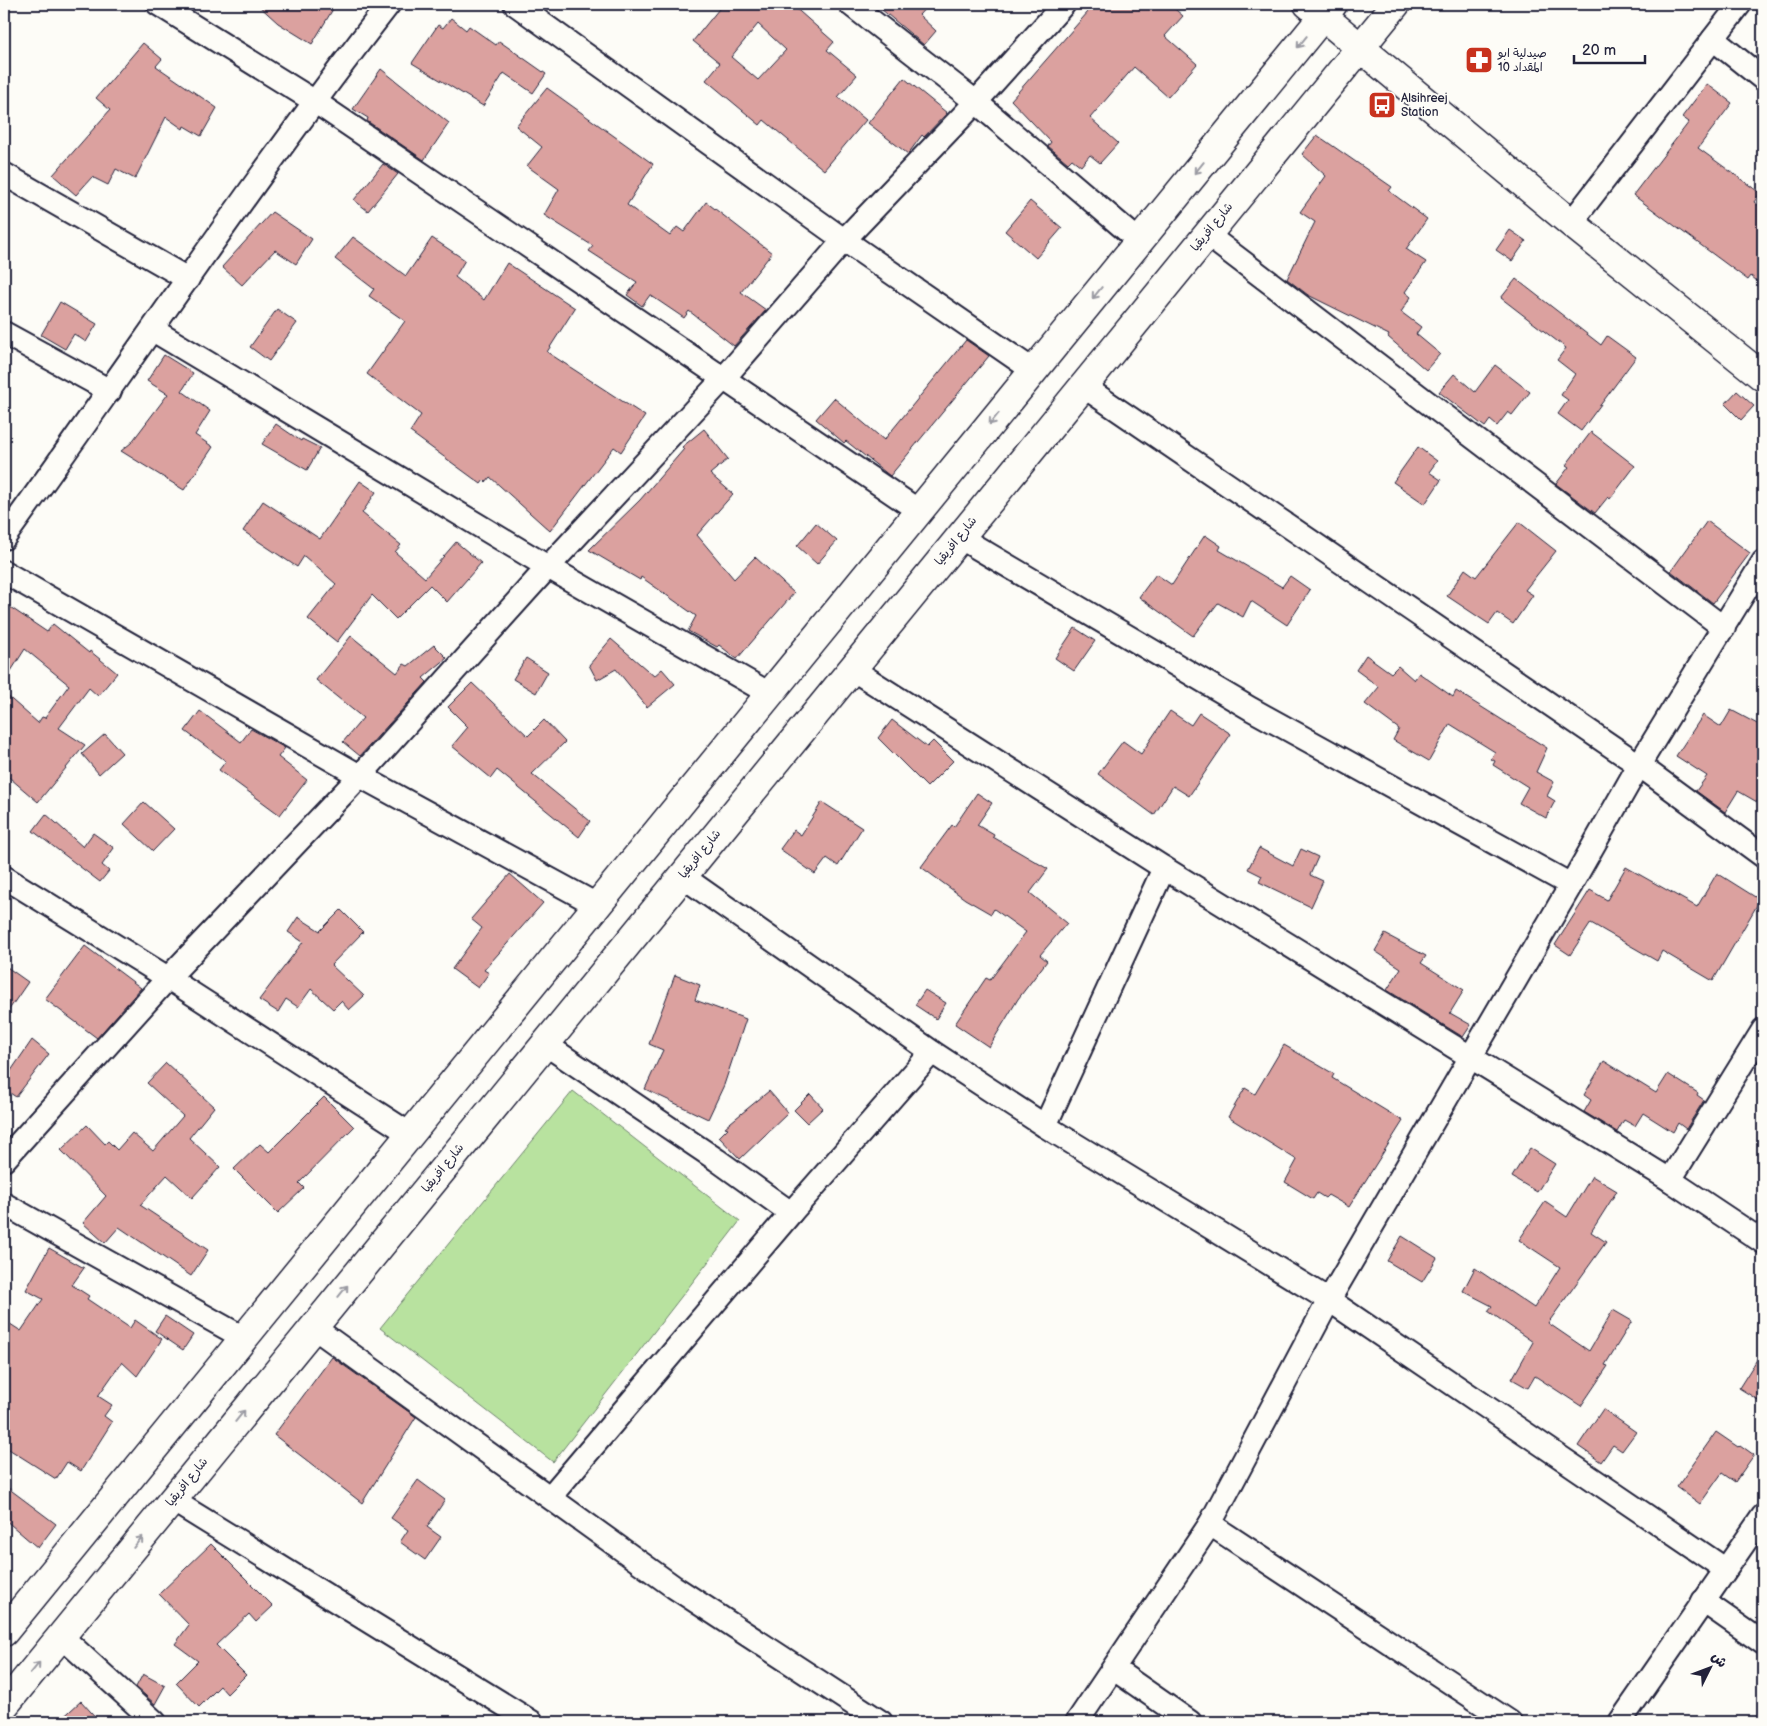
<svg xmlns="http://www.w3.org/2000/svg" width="1767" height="1726" viewBox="0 0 1767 1726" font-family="'Balsamiq Sans','Playpen Sans Arabic',sans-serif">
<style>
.green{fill:#b8e29f;stroke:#6d826d}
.building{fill:#dba19f;stroke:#22223b;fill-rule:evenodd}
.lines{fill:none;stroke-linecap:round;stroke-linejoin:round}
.street-casing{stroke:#22223b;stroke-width:26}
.secondary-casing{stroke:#22223b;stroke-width:31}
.street{stroke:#fdfcf7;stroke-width:22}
.secondary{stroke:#fdfcf7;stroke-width:28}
.oneway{stroke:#9a9aa2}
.labels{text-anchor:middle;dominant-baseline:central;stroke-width:4;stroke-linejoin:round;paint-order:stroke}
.poi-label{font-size:12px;fill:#22223b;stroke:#fdfcf7;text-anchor:start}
.street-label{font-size:12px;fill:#22223b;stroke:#fdfcf7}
</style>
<rect width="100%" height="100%" fill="#fdfcf7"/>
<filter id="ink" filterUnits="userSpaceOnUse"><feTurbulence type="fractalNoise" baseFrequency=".02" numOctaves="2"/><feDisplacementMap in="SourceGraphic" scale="10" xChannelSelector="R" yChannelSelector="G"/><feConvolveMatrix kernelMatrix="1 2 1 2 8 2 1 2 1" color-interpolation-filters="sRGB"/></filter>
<g filter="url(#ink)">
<!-- green -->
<path class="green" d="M 573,1091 L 740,1221 L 553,1462 L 380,1328 Z"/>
<!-- building -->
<g class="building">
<path d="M 257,4 L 336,4 L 312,44 L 278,23 Z"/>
<path d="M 723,4 L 791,4 L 834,42 L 827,50 L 857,75 L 838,97 L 866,120 L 824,170 L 764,120 L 760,125 L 706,80 L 720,63 L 693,41 ZM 758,24 L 786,50 L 758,80 L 731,57 Z"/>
<path d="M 875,4 L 929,4 L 919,15 L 936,31 L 924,45 Z"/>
<path d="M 1095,4 L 1169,4 L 1183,16 L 1165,36 L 1197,64 L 1168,97 L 1134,67 L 1090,118 L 1118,143 L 1100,163 L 1090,155 L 1081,166 L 1072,159 L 1068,163 L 1048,146 L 1051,142 L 1011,100 Z"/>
<path d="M 451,18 L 466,30 L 469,26 L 496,45 L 499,41 L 546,74 L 533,93 L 504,73 L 483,106 L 412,63 L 438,25 L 443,28 Z"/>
<path d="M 143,43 L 162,59 L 156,66 L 217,108 L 201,136 L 184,126 L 183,129 L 166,117 L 135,179 L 116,169 L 108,185 L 92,177 L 76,195 L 53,175 L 110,110 L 96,98 Z"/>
<path d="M 381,69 L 449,123 L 424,160 L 367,121 L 368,118 L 353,109 Z"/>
<path d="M 904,78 L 947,113 L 924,137 L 922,135 L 908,154 L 868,123 Z"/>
<path d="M 1707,84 L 1732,103 L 1698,148 L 1760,193 L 1754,202 L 1763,209 L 1763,286 L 1751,276 L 1748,280 L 1633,195 L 1689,122 L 1682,117 Z"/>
<path d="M 547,88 L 653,164 L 627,205 L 670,236 L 677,227 L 684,232 L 706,202 L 772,253 L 741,292 L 766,310 L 734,346 L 689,311 L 684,318 L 650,295 L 642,306 L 627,295 L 637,282 L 589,251 L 593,246 L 544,215 L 559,189 L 527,166 L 542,147 L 516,126 Z"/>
<path d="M 1317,135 L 1392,187 L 1389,191 L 1427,219 L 1406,249 L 1426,262 L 1405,292 L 1411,297 L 1401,312 L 1421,327 L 1416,334 L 1440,354 L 1426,370 L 1388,337 L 1389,335 L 1308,295 L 1287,279 L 1315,222 L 1300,212 L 1326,176 L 1302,154 Z"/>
<path d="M 383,164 L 398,174 L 368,211 L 354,200 Z"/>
<path d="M 1030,201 L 1062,228 L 1036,258 L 1005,231 Z"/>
<path d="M 272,212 L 312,239 L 296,264 L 275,250 L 242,285 L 222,267 Z"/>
<path d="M 1510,230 L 1526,241 L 1512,261 L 1496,250 Z"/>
<path d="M 353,237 L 406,276 L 432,238 L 465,260 L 455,277 L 484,300 L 507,263 L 575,308 L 547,352 L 645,416 L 621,452 L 614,447 L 550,531 L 490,477 L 486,482 L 484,480 L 481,484 L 410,432 L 421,415 L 367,374 L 405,321 L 369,296 L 374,289 L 335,259 Z"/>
<path d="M 1516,279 L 1601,345 L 1607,336 L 1636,357 L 1581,431 L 1558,414 L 1568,400 L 1561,395 L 1575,374 L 1557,360 L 1566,348 L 1501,298 Z"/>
<path d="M 60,302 L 97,324 L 86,342 L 74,334 L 65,349 L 41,335 Z"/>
<path d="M 277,309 L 297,323 L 269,361 L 250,347 Z"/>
<path d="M 966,340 L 989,356 L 890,476 L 846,441 L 844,443 L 816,419 L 834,398 L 884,440 Z"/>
<path d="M 164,355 L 193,373 L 182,391 L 210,411 L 195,435 L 213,447 L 184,490 L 121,451 L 131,443 L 168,394 L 147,381 Z"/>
<path d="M 1495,365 L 1530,392 L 1512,415 L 1508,412 L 1497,426 L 1490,420 L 1485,427 L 1439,392 L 1454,374 L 1475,392 Z"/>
<path d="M 1737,391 L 1754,406 L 1741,420 L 1725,404 Z"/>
<path d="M 276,424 L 301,441 L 302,439 L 320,448 L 307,470 L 262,444 Z"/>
<path d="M 704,429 L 728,459 L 710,474 L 733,494 L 697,535 L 734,579 L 755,557 L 794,593 L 737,659 L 719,645 L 717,647 L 688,631 L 696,616 L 641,577 L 640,580 L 589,550 L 640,500 L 684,449 L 682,447 Z"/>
<path d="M 1591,432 L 1635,466 L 1610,499 L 1608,497 L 1595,513 L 1556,484 L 1569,467 L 1566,465 Z"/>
<path d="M 1418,447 L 1437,461 L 1429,472 L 1441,480 L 1425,504 L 1393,482 Z"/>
<path d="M 360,481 L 376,492 L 362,513 L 401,545 L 395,552 L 425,578 L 456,542 L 481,563 L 447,602 L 430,585 L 396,619 L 372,595 L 337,642 L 308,619 L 336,584 L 304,556 L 297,567 L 243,531 L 263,501 L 320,539 Z"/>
<path d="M 1707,521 L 1750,553 L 1713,603 L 1671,571 Z"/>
<path d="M 1519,522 L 1556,551 L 1525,590 L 1533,595 L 1513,624 L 1497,613 L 1489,624 L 1447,596 L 1465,569 L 1476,577 Z"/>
<path d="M 816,523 L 837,541 L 817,564 L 797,546 Z"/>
<path d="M 1205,535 L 1221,546 L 1219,550 L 1282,587 L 1290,576 L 1310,590 L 1287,625 L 1251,601 L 1243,617 L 1218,603 L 1193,636 L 1139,597 L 1156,574 L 1172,585 Z"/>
<path d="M 4,603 L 47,632 L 53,624 L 89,653 L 90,651 L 117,673 L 98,696 L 89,688 L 59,728 L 85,745 L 38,802 L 4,773 L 4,693 L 38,723 L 42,717 L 45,718 L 69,685 L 25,649 L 4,682 Z"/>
<path d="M 1075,628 L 1095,641 L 1074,671 L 1055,658 Z"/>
<path d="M 351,636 L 397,673 L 404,664 L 408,666 L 434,645 L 447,658 L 423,678 L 427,682 L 360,756 L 343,742 L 363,718 L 316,680 Z"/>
<path d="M 611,639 L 654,676 L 662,669 L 675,684 L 647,707 L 616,669 L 597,680 L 589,665 Z"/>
<path d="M 1366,655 L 1391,673 L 1398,666 L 1414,680 L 1419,673 L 1453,697 L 1456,691 L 1547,748 L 1536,772 L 1554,782 L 1547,796 L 1555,801 L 1546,818 L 1519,803 L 1528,787 L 1493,765 L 1495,761 L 1491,759 L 1495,752 L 1450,724 L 1429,761 L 1393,740 L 1399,729 L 1365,704 L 1379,687 L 1356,670 Z"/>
<path d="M 526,658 L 548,672 L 536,693 L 513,679 Z"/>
<path d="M 472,683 L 528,736 L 544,720 L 565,742 L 532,774 L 590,821 L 579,837 L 497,770 L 491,778 L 452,746 L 468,727 L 448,707 Z"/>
<path d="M 1731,710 L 1763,727 L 1763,790 L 1757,802 L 1738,791 L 1725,812 L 1696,791 L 1707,776 L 1676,756 L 1703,715 L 1721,727 Z"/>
<path d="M 200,711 L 241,742 L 251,729 L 285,748 L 278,757 L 307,780 L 280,815 L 219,770 L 226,761 L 185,731 Z"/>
<path d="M 1170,711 L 1191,725 L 1199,713 L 1231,734 L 1189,796 L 1173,786 L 1154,815 L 1098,774 L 1123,741 L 1141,754 Z"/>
<path d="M 892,720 L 927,747 L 933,741 L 953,761 L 927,787 L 878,738 Z"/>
<path d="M 105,734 L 122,753 L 99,774 L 82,754 Z"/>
<path d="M 977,793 L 992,803 L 977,825 L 994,835 L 993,837 L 1048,869 L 1030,893 L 1067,923 L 1040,955 L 1047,961 L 1018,999 L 989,1047 L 955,1024 L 986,978 L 990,980 L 1026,932 L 994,909 L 991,914 L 965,899 L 921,867 L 952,825 L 954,827 Z"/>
<path d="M 144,802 L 174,829 L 153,851 L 124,824 Z"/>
<path d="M 822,802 L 862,828 L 838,866 L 827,858 L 815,874 L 780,849 L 794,830 L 801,835 Z"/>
<path d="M 46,814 L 83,847 L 93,833 L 114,848 L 102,865 L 109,871 L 100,882 L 33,831 Z"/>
<path d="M 1259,848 L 1293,866 L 1301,849 L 1318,857 L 1310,875 L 1323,881 L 1311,907 L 1259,882 L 1262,876 L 1248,869 Z"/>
<path d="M 1626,867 L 1697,907 L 1717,873 L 1760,900 L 1713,981 L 1662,951 L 1657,961 L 1591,923 L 1570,955 L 1555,945 L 1590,890 L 1607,900 Z"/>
<path d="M 510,874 L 543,903 L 484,970 L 489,973 L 478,988 L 452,969 L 482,928 L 471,919 Z"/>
<path d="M 341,910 L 363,932 L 331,965 L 364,996 L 349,1010 L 341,1001 L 333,1009 L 311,989 L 298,1007 L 286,999 L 278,1012 L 259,1000 L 303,942 L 288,932 L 298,917 L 320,931 Z"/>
<path d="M 1385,934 L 1426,956 L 1421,963 L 1464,990 L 1450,1013 L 1471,1025 L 1463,1037 L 1387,990 L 1401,968 L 1375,951 Z"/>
<path d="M 85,946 L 141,988 L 97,1038 L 45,999 Z"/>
<path d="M 4,965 L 28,982 L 4,1017 Z"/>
<path d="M 675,975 L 700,985 L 695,1000 L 746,1019 L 724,1085 L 708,1119 L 645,1089 L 663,1050 L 649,1044 Z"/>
<path d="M 925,990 L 946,1003 L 936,1019 L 915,1005 Z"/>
<path d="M 32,1040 L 49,1054 L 16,1097 L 4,1089 L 4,1081 Z"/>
<path d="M 1284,1045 L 1334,1074 L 1332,1078 L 1403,1121 L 1349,1207 L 1328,1195 L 1325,1198 L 1317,1193 L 1313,1199 L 1285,1182 L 1297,1160 L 1228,1117 L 1245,1088 L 1255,1094 Z"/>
<path d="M 1604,1061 L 1656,1093 L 1668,1074 L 1698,1093 L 1697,1095 L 1704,1100 L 1686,1129 L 1678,1123 L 1673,1132 L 1643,1113 L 1635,1126 L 1624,1120 L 1617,1132 L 1584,1112 L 1591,1100 L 1584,1095 Z"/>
<path d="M 166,1063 L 214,1107 L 189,1138 L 220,1167 L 192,1198 L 167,1175 L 140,1205 L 208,1250 L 191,1276 L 119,1227 L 105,1243 L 83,1223 L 106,1196 L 61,1150 L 87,1125 L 105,1144 L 108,1141 L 117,1150 L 132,1133 L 153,1151 L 183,1116 L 147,1083 Z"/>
<path d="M 769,1091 L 788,1113 L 740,1159 L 719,1137 L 728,1128 L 725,1127 Z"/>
<path d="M 810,1094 L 823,1108 L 807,1123 L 794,1110 Z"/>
<path d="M 324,1097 L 354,1127 L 299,1183 L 304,1188 L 278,1213 L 234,1169 L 260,1144 L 269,1152 Z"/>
<path d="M 1530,1148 L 1555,1164 L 1537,1192 L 1512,1177 Z"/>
<path d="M 1592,1176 L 1617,1191 L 1591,1232 L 1606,1242 L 1548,1323 L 1589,1351 L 1613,1310 L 1632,1321 L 1605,1365 L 1608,1366 L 1581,1406 L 1535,1376 L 1528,1388 L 1512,1379 L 1533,1342 L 1488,1311 L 1492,1306 L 1463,1291 L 1475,1268 L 1534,1308 L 1560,1267 L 1519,1240 L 1545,1202 L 1567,1217 Z"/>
<path d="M 1402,1236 L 1437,1258 L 1422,1282 L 1387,1261 Z"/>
<path d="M 49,1248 L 84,1268 L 72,1285 L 89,1296 L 87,1299 L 130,1328 L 135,1320 L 162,1339 L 137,1376 L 122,1362 L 98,1396 L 112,1405 L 104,1416 L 112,1422 L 81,1471 L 67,1462 L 56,1479 L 4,1446 L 4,1320 L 21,1331 L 43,1299 L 26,1290 Z"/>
<path d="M 165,1316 L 193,1335 L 183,1350 L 155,1331 Z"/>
<path d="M 1763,1350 L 1763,1403 L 1739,1388 Z"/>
<path d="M 332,1357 L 416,1417 L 362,1503 L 274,1435 Z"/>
<path d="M 1603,1409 L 1636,1432 L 1622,1451 L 1613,1445 L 1601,1462 L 1578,1446 Z"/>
<path d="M 1716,1432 L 1738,1447 L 1740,1445 L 1754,1455 L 1735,1482 L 1722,1473 L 1700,1504 L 1677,1487 Z"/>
<path d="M 418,1480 L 445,1500 L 427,1527 L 441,1537 L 425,1560 L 400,1542 L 408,1530 L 391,1518 Z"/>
<path d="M 4,1485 L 56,1524 L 38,1548 L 4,1519 Z"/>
<path d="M 211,1544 L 273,1606 L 256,1622 L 249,1614 L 216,1645 L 246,1675 L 227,1694 L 220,1686 L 199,1707 L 176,1683 L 198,1661 L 175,1644 L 189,1625 L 159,1594 Z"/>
<path d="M 143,1674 L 165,1686 L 155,1704 L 136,1687 Z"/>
<path d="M 81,1701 L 100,1722 L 58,1722 Z"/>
</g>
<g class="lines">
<defs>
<g id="street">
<path d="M 158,4 L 314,101 L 919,511"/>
<path d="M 515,4 L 844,240 L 1034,371"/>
<path d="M 850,4 L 976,102 L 1139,241"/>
<path d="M 1713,39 L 1763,79"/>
<path d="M 4,174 L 188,279"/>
<path d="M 1571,223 L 1740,4"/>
<path d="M 1206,234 L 1724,628"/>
<path d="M 153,330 L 548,567 L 770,694"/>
<path d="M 4,333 L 110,391"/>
<path d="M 1083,386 L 1639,765 L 1763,856"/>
<path d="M 959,537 L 1251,709 L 1571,885"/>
<path d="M 4,538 C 133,360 254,177 389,4"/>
<path d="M 4,572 L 360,776 L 597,905"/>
<path d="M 852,669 L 1164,868 L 1670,1180 L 1763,1242"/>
<path d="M 682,876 L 932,1052 L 1045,1126 L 1329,1300 L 1725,1569"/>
<path d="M 4,877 L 168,978 L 410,1134"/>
<path d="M 545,1044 L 717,1160 L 791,1213 L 932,1052"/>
<path d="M 1045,1126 L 1164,868"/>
<path d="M 4,1160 L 168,978 L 360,776 L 548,567 L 724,378 L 844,240 L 976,102 L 1064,4"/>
<path d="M 1670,1180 L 1763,1030"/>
<path d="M 4,1204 L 244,1338"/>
<path d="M 313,1327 L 674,1587 L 881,1722"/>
<path d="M 550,1497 L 791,1213"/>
<path d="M 172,1500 L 532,1722"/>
<path d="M 1210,1524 L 1510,1722"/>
<path d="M 1703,1601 L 1763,1643"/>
<path d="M 61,1636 L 155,1722"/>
<path d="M 1114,1669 L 1190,1722"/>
<path d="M 1077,1722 L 1210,1524 L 1329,1300 L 1571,885 L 1639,765 L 1763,562"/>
<path d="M 1620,1722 L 1763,1516"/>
</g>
<g id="secondary">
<path d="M 1308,4 L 1571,223 L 1763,377"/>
<path d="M 4,1632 L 1333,4"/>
<path d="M 4,1706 L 1396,4"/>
</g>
</defs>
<!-- street casing -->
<use href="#street" class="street-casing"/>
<!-- secondary casing -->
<use href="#secondary" class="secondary-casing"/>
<!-- street -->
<use href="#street" class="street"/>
<!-- secondary -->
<use href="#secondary" class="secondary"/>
</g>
<!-- one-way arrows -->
<defs><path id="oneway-shaft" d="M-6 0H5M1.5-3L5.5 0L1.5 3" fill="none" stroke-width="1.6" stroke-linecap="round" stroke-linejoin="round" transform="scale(1.25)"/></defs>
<g class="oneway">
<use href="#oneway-shaft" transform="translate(1302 42) rotate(129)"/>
<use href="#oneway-shaft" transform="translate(1199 168) rotate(129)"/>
<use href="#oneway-shaft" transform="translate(1097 293) rotate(129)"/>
<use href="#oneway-shaft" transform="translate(994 419) rotate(129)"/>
<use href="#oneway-shaft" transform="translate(343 1291) rotate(-51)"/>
<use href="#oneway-shaft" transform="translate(240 1416) rotate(-51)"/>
<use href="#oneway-shaft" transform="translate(138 1542) rotate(-51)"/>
<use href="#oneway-shaft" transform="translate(35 1668) rotate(-51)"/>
</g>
</g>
<!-- icons -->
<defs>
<symbol id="pharmacy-square" viewBox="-11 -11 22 22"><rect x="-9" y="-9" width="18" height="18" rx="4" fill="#c8321e" stroke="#fdfcf7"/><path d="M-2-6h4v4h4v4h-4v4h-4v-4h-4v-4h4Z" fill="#fff"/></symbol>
<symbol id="bus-square" viewBox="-11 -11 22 22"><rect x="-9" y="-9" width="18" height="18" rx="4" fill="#c8321e" stroke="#fdfcf7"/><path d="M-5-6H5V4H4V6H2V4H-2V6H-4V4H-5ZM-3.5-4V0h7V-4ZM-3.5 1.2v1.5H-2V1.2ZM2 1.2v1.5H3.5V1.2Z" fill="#fff"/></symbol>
</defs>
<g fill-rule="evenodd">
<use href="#pharmacy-square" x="1463" y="44" width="32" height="32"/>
<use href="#bus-square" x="1366" y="89" width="32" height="32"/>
</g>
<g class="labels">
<!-- poi labels -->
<g class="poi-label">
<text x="1498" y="53">صيدلية ابو<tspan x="1498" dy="14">المقداد 10</tspan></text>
<text x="1401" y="98">Alsihreej<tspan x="1401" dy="14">Station</tspan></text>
</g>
<!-- street labels -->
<g class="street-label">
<text transform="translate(1212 227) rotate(-51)">شارع افريقيا</text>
<text transform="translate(956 541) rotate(-51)">شارع افريقيا</text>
<text transform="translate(700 854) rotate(-51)">شارع افريقيا</text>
<text transform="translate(443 1168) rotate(-51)">شارع افريقيا</text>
<text transform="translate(187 1482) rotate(-51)">شارع افريقيا</text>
</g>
</g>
<!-- margin -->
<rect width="1767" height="1726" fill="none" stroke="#fdfcf7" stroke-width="20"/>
<rect x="10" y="10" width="1747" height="1706" fill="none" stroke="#22223b" stroke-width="2" filter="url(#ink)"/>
<!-- north arrow -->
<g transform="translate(1710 1668) rotate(48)" stroke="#fdfcf7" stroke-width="4" paint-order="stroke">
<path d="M0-4L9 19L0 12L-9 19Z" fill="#22223b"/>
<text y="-8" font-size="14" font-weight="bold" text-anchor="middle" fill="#22223b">ش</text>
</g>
<!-- scale -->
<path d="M1574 55v8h71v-8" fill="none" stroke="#22223b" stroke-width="2.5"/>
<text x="1582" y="55" font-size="15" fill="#22223b" stroke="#fdfcf7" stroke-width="4" paint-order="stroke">20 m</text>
</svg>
